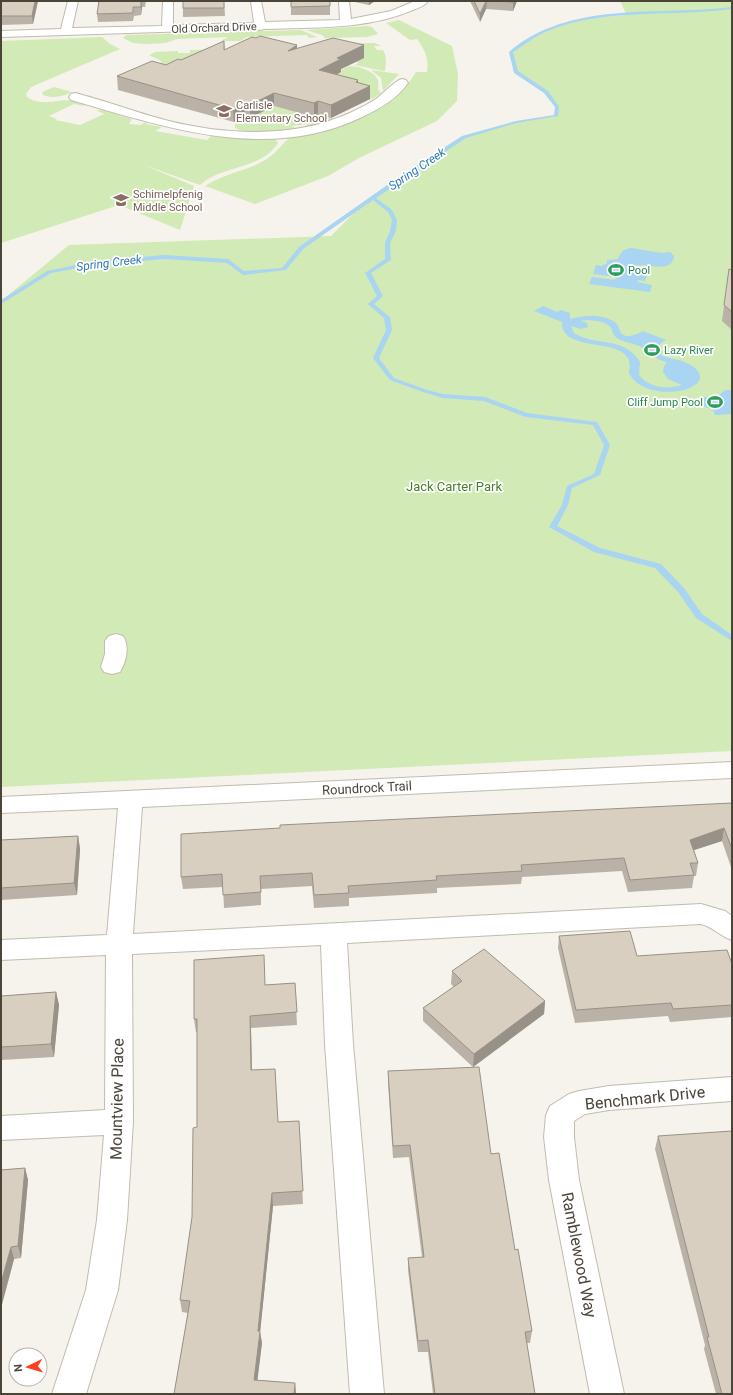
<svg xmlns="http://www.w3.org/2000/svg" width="733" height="1395" viewBox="0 0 733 1395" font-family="Roboto,sans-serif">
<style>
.green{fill:#d2eab5}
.water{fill:#a9d4f2;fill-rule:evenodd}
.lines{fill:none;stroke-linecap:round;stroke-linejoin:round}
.stream{fill:#a9d4f2;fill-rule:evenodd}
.minor-casing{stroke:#c2bbae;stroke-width:2}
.minor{fill:#fff;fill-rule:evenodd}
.wall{fill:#bab2a6}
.shaded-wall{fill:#979187}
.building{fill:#d8cfc1;stroke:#979187}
.labels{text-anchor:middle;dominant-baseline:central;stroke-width:3.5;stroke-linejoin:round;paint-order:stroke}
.far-street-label{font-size:11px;fill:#4b4439;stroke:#fff}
.far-education-label{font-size:11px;fill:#785e54;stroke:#fff;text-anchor:start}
.far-leisure-label{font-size:11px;fill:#27864d;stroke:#fff;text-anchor:start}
.far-water-label{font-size:12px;font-style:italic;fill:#2e7ab2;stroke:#fff}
.park-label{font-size:13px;fill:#4a7f2a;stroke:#fff}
.street-label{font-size:13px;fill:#4b4439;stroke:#fff}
.near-street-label{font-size:16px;fill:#4b4439;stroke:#fff}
</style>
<rect width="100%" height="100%" fill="#f6f3ec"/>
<!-- green -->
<g class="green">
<path d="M 620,1 L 732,1 L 732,751 L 1,787 L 1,301 L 69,245 L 331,236 L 361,206 L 402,177 L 464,137 L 516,122 L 556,116 L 557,107 L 546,92 L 516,72 L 511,52 L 547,29 L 582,19 L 627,15 Z"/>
<path d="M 399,20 L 452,46 L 458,74 L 457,101 L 437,121 L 359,158 L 328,176 L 255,204 L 205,186 C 224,173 249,171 268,158 C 278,152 282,142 292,137 C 337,128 391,115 416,72 L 427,72 C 429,58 425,50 417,39 L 410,40 L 386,23 Z"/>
<path d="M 367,26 L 372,27 L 378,34 L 367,37 L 325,38 L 322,35 L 306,30 Z"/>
<path d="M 301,30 L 317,37 L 309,38 L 307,35 L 247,37 L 240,41 L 221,41 L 228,37 L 177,39 L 166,43 L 147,44 L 133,43 L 123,38 L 126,35 Z"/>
<path d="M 102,37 L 110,44 L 120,49 L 31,87 L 26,94 L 27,97 C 45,110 70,93 84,104 L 84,106 L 74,104 L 49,116 L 57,119 L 55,120 C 64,122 71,123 80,125 L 104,114 L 96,110 L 105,110 L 132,119 L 129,124 L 141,125 L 145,122 L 147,123 L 146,124 L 162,127 L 155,131 L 207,140 L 212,135 L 269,137 L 276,140 L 278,143 C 261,170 222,165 200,185 L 144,165 L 194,186 L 180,230 L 119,205 L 1,243 L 1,41 Z"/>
<path d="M 375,43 L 381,46 L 374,46 L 377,50 L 383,50 C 387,57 386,63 385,71 L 383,71 L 355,65 L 359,63 L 356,62 L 364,58 L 308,44 Z"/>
<path d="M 231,49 L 182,73 L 161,65 L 161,61 L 149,55 L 155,52 L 178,51 L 178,53 L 190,53 L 190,50 Z"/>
<path d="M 349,66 C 358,66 373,70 378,80 C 379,82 378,86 378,89 L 381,93 L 374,98 L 371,99 L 321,83 L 342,72 L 339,71 Z"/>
<path d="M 371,70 L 399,74 L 383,91 L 381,78 Z"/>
<path d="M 54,87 L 72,92 C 63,96 53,99 43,95 L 42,92 Z"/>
<path d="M 274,106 L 314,117 L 318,115 L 334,119 L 308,127 L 306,124 L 293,126 L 295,129 C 279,130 249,135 235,128 L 235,124 L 248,117 L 250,118 Z"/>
</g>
<!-- water -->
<g class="water">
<path d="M 632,248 L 661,253 L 670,252 L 674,256 C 672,275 646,262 635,266 L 634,268 L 638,271 L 648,272 L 645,281 L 638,280 L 637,282 L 652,285 L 650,292 L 589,284 L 592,277 L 615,280 L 616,277 L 593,274 L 596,265 L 602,266 L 607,263 L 607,260 L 618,259 C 621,251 624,249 632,248 Z"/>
<path d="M 543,306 L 557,312 L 561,310 L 570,313 L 570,319 C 584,315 603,313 616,323 C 619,326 619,331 622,334 C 627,339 638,334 643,331 L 666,340 L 660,344 L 658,348 L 661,355 C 672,360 685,359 695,368 C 720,390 646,406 629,373 C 640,332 560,357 562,322 L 534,311 ZM 588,320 C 595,321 607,321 611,328 C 613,332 613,335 617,338 C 625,343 635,343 643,348 C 653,354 655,360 667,362 L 664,366 L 663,372 L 668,379 L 682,385 C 667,390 649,388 639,375 L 640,362 C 623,335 596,347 574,333 L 571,326 L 581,329 L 588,327 L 587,323 L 580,321 Z"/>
<path d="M 725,390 L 732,390 L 732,414 L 715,415 L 713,410 L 698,404 L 698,399 L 702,397 L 716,398 Z"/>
</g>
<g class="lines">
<!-- stream -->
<path class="stream" d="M 732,7 L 732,9 C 672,17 606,8 550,30 C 536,35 525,45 513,52 L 518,71 L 548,91 L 559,107 L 558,116 L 516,123 L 466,138 L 376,198 L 392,210 L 397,220 L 396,231 L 390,243 L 391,260 L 371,273 L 383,296 L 374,304 L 390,317 L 392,330 L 379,358 L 394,378 L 427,390 L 443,394 L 485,397 L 527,413 L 597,422 L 610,445 L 600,475 L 572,488 L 568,505 L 557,526 L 600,548 L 661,564 L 684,588 L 702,614 L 732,635 L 732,641 L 696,618 L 678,592 L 655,568 L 594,552 L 549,527 L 562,505 L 567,486 L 594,474 L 604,445 L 593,425 L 526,417 L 484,401 L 443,398 L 423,392 L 390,380 L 373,358 L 386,330 L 384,318 L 368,304 L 377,296 L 365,273 L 385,259 L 385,243 L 390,231 L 392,220 L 388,212 L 373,200 L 303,249 L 286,270 L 243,275 L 227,263 L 164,259 L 95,265 L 51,273 L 1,304 L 1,300 L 47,271 L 95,261 L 164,255 L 228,259 L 244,271 L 282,268 L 299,247 L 400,176 L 462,136 L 516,121 L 554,115 L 555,107 L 544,93 L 514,73 L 509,52 C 569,0 659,16 732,7 Z"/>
<defs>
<g id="minor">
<path d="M 68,1 L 78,1 L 72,28 L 162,26 L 163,1 L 173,1 L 173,25 L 254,23 L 251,1 L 261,1 L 265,22 L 340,20 L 339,1 L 349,1 L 351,19 L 391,11 L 415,1 L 428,1 C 425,6 418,8 413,10 C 366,30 314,27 264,29 L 260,30 L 256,29 L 1,37 L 1,31 L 61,29 Z"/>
<path d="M 402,79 L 406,80 L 408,83 C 397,99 379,109 362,117 C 267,163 165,127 71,100 L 69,97 L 71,94 L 75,93 C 107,101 137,113 169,121 C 217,133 274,137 323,123 C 341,117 359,110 376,99 C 383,94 394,81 402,79 Z"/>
<path d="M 116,634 L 123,636 C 130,647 126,662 120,672 L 112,674 L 104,672 L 101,667 L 105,654 L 105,641 L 109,636 Z"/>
<path d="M 732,762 L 732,778 L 142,807 L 133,934 L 701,904 L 725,911 L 732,916 L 732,940 C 720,936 713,927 701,924 L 347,943 L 353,1044 L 384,1394 L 350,1394 L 325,1044 L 321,945 L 132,954 L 133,1122 L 127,1220 L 118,1290 L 86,1394 L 52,1394 L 86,1290 L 97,1220 L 104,1135 L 1,1140 L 1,1116 L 105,1110 L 106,955 L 1,960 L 1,940 L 107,935 L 118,808 L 1,813 L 1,797 Z"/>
<path d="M 732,1077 L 732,1101 L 609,1110 L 585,1114 L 574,1121 L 574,1137 L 579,1180 L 624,1394 L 590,1394 L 549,1180 L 544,1137 L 546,1115 L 550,1106 L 569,1094 L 579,1091 L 609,1086 Z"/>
</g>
</defs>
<!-- minor casing -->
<use href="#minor" class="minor-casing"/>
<!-- minor -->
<use href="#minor" class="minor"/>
</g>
<!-- wall -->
<g class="wall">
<path d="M 1,1 L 38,1 L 33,24 L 1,25 Z"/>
<path d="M 99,1 L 146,1 L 145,7 L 142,7 L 141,15 L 134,16 L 133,21 L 98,22 L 97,14 Z"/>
<path d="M 224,1 L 225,16 L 183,17 L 183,8 Z"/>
<rect x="291" y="1" width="39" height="14"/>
<path d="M 350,1 L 375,1 L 369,5 Z"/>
<path d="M 470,1 L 517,1 L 513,11 L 486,9 L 480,22 Z"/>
<path d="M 224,41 L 225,50 L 297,49 L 364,45 L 364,58 L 341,69 L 341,72 L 336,75 L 358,80 L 358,83 L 370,99 L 331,118 L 318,115 L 314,117 L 274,106 L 250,118 L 245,117 L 234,122 L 118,90 L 117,76 L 166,65 L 181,60 Z"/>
<path d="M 729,269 L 732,270 L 732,330 L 722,321 Z"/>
<path d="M 732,803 L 732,870 L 722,841 L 694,850 L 698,863 L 696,876 L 694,876 L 692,888 L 628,892 L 622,871 L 522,877 L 521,884 L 437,888 L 437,893 L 349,898 L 349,906 L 314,908 L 312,886 L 261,889 L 261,905 L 224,908 L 223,887 L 183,889 L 181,877 Z"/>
<path d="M 78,836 L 80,849 L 77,895 L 1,900 L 1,840 Z"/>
<path d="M 559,936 L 637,956 L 732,964 L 732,1017 L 670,1022 L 668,1016 L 575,1023 L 558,948 Z"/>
<path d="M 452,971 L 545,1001 L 544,1014 L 473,1067 L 423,1021 L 423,1008 L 454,987 L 451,984 Z"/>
<path d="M 295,983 L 297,1025 L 251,1028 L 252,1070 L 278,1122 L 299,1121 L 303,1204 L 273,1206 L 260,1332 L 262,1343 L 257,1380 L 295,1383 L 296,1394 L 174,1394 L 188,1313 L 182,1312 L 180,1300 L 192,1217 L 197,1127 L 197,1032 L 196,1032 L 194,1019 L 265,985 Z"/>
<path d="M 56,992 L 59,1005 L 54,1057 L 1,1060 L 1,996 Z"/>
<path d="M 388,1071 L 491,1154 L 515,1250 L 532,1331 L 530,1343 L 526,1343 L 535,1394 L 433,1394 L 428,1352 L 418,1352 L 408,1270 L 408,1258 L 422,1257 L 409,1157 L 393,1158 L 388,1083 Z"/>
<path d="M 658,1136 L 732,1394 L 716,1394 L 704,1349 L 705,1345 L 655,1149 Z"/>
<path d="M 25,1168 L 28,1180 L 21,1258 L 14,1259 L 1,1308 L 1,1170 Z"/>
</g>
<!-- shaded-wall -->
<g class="shaded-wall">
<path d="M 35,1 L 38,1 L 33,24 L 32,16 Z"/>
<path d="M 141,1 L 142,7 L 141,15 Z"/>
<path d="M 369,1 L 375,1 L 369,5 Z"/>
<path d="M 487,1 L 486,9 L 480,22 L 480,14 Z"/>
<path d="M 514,1 L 517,1 L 513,11 L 513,2 Z"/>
<path d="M 297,45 L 297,58 L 288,51 Z"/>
<path d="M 364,45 L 364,58 L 341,69 L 341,72 L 319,84 L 319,70 L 337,58 Z"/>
<path d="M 358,80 L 358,91 L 370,86 L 370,99 L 331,118 L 331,105 L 356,82 Z"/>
<path d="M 274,93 L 274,106 L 250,118 L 250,105 Z"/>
<path d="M 318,101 L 318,115 L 314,117 L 314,103 Z"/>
<path d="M 245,103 L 245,117 L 234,122 L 233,109 Z"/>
<path d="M 724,828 L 722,841 L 688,852 L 690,840 Z"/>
<path d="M 78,836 L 80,849 L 77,895 L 74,883 Z"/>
<path d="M 56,992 L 59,1005 L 54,1057 L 51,1044 Z"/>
<path d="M 545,1001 L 544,1014 L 473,1067 L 474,1054 Z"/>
<path d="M 250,1016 L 251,1028 L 252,1083 L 251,1070 Z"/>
<path d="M 25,1168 L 28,1180 L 21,1258 L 18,1246 Z"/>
<path d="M 272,1193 L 273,1206 L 259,1343 L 258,1331 Z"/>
<path d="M 11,1247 L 14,1259 L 1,1308 L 1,1283 Z"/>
<path d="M 260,1332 L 262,1343 L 256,1392 L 254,1380 Z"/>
<path d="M 295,1383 L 296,1394 L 294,1394 Z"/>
</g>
<!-- building -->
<g class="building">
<path d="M 1,1 L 35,1 L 32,16 L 1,16 Z"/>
<path d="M 99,1 L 141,1 L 141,7 L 133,7 L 133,13 L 97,14 Z"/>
<rect x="183" y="1" width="41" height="7"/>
<path d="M 291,1 L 330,1 L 330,6 L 291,7 Z"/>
<path d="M 474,1 L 486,1 L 480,14 Z"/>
<path d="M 493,1 L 514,1 L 513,2 Z"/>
<path d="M 260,36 L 297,45 L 288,51 L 333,38 L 364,45 L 337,58 L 341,59 L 319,70 L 358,80 L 356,82 L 370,86 L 331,105 L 318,101 L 314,103 L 274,93 L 250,105 L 245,103 L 233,109 L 117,76 L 152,61 L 166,65 L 178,59 L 181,60 L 224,41 L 224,50 L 252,37 L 256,38 Z"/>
<path d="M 729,269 L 732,270 L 732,312 L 724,305 Z"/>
<path d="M 732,803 L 732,849 L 724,828 L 690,840 L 698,863 L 690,863 L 694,875 L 630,880 L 624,858 L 521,865 L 522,871 L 436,876 L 437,880 L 348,886 L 349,893 L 314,895 L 312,873 L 260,876 L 261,892 L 223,895 L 222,874 L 181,877 L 181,834 L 280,828 L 280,825 Z"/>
<path d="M 78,836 L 74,883 L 1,888 L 1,840 Z"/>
<path d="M 630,931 L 637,956 L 727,950 L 732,964 L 732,1005 L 673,1009 L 671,1003 L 576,1010 L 559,936 Z"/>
<path d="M 484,949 L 545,1001 L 474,1054 L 423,1008 L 462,981 L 452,971 Z"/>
<path d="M 264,955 L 265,985 L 295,983 L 297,1012 L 250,1016 L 251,1070 L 275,1069 L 278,1122 L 299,1121 L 303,1191 L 272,1193 L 258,1331 L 260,1332 L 254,1380 L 295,1383 L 294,1394 L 174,1394 L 190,1301 L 180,1300 L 192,1217 L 193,1128 L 197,1127 L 197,1019 L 194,1019 L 194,960 Z"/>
<path d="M 56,992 L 51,1044 L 1,1047 L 1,996 Z"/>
<path d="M 479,1067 L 491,1154 L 499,1153 L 515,1250 L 518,1249 L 532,1331 L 525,1332 L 535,1394 L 435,1394 L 428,1340 L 418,1341 L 408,1258 L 424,1257 L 410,1145 L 393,1146 L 388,1071 Z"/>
<path d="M 732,1131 L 732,1394 L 722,1394 L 707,1337 L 709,1337 L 658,1136 Z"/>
<path d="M 25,1168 L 18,1246 L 11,1247 L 1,1283 L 1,1170 Z"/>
</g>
<!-- icons -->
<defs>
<symbol id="school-bare" viewBox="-9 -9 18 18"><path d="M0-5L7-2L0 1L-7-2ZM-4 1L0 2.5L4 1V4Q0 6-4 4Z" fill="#8d6e63" stroke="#fff" stroke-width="2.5" paint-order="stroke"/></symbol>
<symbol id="stadium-bare" viewBox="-9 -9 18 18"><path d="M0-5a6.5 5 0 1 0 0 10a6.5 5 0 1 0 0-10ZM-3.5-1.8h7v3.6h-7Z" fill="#2e9e5b" stroke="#fff" stroke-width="2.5" paint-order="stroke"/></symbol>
</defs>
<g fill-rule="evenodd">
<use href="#school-bare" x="213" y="100" width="22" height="22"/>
<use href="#school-bare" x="110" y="189" width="22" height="22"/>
<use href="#stadium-bare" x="605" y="259" width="22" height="22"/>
<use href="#stadium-bare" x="641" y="339" width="22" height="22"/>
<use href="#stadium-bare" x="704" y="391" width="22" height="22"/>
</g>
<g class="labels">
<!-- far-street labels -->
<g class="far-street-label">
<text transform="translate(214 28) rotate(-2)">Old Orchard Drive</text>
</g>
<!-- far-education labels -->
<g class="far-education-label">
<text x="236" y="105">Carlisle<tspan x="236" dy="13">Elementary School</tspan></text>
<text x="133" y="194">Schimelpfenig<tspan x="133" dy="13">Middle School</tspan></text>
</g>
<!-- far-leisure labels -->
<g class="far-leisure-label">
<text x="628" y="270">Pool</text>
<text x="664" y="350">Lazy River</text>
<text x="703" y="402" text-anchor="end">Cliff Jump Pool</text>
</g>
<!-- far-water labels -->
<g class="far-water-label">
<text transform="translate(417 169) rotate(-34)">Spring Creek</text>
<text transform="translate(109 263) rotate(-7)">Spring Creek</text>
</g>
<!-- park labels -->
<g class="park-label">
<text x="454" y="486">Jack Carter Park</text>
</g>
<!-- street labels -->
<g class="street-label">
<text transform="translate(367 788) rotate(-3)">Roundrock Trail</text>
</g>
<!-- near-street labels -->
<g class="near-street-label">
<text transform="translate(645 1098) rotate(-6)">Benchmark Drive</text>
<text transform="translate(117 1099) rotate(-89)">Mountview Place</text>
<text transform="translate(579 1255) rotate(79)">Ramblewood Way</text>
</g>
</g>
<!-- border -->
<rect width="733" height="1395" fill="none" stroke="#4b4439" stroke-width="4"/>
<!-- north arrow -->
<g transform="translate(28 1367) rotate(265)"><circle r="19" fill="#ffffff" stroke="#b7b4b0"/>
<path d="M0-3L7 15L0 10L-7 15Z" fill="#fc3f1d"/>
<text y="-6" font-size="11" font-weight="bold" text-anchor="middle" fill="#4b4439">N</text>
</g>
</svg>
